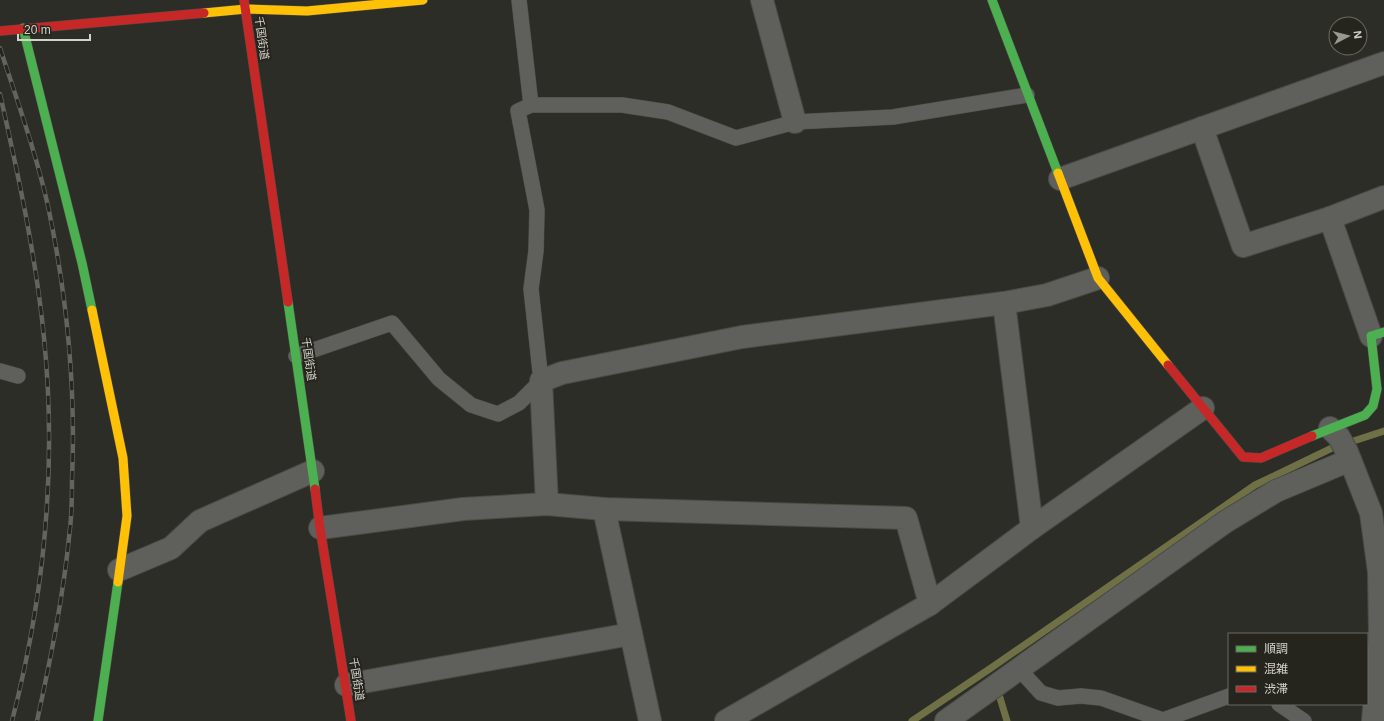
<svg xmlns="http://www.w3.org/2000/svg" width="1384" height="721" viewBox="0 0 1384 721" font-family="Helvetica,'Noto Sans JP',sans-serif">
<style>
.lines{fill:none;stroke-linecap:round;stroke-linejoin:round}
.stream{stroke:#6f7045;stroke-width:7}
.lane-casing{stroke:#4a4a46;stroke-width:16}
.street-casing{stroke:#4a4a46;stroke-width:24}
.fast-casing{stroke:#4a4a46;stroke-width:10}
.slow-casing{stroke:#4a4a46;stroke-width:10}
.jam-casing{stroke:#4a4a46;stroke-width:10}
.lane{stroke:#5f605c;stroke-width:15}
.street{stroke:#5f605c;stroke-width:22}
.fast{stroke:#4caf50;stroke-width:9}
.slow{stroke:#ffc107;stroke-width:9}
.jam{stroke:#c62828;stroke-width:9}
.rail-casing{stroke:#63635f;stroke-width:4.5}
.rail{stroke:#25251d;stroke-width:3;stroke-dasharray:9;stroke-linecap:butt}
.labels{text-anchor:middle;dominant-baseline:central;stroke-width:4;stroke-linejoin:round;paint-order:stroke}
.street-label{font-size:11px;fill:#d1d2cc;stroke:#25251d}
</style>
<rect width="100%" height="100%" fill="#2d2d28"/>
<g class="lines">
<!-- stream -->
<g class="stream">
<path d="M 997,688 L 1007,721"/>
<path d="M 912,721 L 991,668 L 1255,485 L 1332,448 L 1384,431"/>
</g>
<defs>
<g id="lane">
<path d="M 519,0 L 531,105 L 622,105 L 668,112 L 736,138 L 795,122 L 893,117 L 1027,95"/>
<path d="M 296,356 L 392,323 L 439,379 L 471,405 L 498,414 L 519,403 L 541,381 L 531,289 L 536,251 L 537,210 L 518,111 L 531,105"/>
<path d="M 0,371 L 18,376"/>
<path d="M 1019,669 L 1041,693 L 1058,698 L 1081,696 L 1101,698 L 1163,720 L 1229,696"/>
<path d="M 1279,704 L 1304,721"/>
</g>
<g id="street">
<path d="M 762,0 L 795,122"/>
<path d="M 1202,128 L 1243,246 L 1330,218"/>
<path d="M 1060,179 L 1384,63"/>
<path d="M 1004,303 L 1032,528"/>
<path d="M 1371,336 L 1330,218 L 1384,197"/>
<path d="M 1330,428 L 1339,437 L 1347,452 L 1371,513 L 1379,572 L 1380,637 L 1373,721"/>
<path d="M 547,504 L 541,381 L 562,373 L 742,337 L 1004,303 L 1047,295 L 1098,278"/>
<path d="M 604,509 L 650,721"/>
<path d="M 320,528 L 463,509 L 547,504 L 604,509 L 906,518 L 930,604"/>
<path d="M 119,570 L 171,548 L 200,521 L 313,471"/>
<path d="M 346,685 L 631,634"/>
<path d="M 726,721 L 930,604 L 1032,528 L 1203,408"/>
<path d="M 946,721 L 1225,522 L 1276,491 L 1350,460"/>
</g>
<g id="fast">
<path d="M 992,0 L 1058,173"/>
<path d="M 23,28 L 82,263 L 92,310"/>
<path d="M 288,302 L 315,489"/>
<path d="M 1312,436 L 1365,415 L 1373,406 L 1377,389 L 1371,336 L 1384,332"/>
<path d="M 98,721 L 118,582"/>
</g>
<g id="slow">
<path d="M 204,13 L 246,9 L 307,11 L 423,0"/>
<path d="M 1058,173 L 1098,278 L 1168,365"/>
<path d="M 92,310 L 123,458 L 127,516 L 118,582"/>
</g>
<g id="jam">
<path d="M 244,0 L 288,302"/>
<path d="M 0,31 L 204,13"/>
<path d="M 1168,365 L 1243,457 L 1261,458 L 1312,436"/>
<path d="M 315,489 L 320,528 L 351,721"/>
</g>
</defs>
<!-- lane casing -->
<use href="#lane" class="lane-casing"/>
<!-- street casing -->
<use href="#street" class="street-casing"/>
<!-- fast casing -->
<use href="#fast" class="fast-casing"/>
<!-- slow casing -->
<use href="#slow" class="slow-casing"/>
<!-- jam casing -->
<use href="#jam" class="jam-casing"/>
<!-- lane -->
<use href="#lane" class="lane"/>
<!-- street -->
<use href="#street" class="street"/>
<!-- fast -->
<use href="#fast" class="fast"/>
<!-- slow -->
<use href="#slow" class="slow"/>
<!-- jam -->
<use href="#jam" class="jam"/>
<defs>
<g id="rail">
<path d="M 0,48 C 17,100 36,153 48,206 C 67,296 76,388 72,480 C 72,496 72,512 70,528 C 64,593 51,657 37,721"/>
<path d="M 0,94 C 18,174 36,256 44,338 C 57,466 44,597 12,721"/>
</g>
</defs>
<!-- rail casing -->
<use href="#rail" class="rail-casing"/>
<!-- rail -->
<use href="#rail" class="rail"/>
</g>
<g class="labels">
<!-- street labels -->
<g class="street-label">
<text transform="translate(262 38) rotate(82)">千国街道</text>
<text transform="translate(309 359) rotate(82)">千国街道</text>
<text transform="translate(357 679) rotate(81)">千国街道</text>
</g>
</g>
<!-- legend -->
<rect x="1228" y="633" width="140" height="72" fill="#25251d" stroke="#6a6a63"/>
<rect x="1236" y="646" width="20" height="6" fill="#4caf50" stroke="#6a6a63"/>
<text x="1264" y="653" font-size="12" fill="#d1d2cc">順調</text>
<rect x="1236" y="666" width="20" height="6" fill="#ffc107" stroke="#6a6a63"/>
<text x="1264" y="673" font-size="12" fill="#d1d2cc">混雑</text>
<rect x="1236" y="686" width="20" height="6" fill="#c62828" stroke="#6a6a63"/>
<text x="1264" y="693" font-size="12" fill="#d1d2cc">渋滞</text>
<!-- north arrow -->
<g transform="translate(1348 36) rotate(83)"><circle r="19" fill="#25251d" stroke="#6a6a63"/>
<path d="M0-3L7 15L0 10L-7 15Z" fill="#989893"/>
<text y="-6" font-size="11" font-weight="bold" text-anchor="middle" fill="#d1d2cc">N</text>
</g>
<!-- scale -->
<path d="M18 34v6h72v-6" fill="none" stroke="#d1d2cc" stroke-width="2"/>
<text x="24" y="34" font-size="12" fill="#d1d2cc" stroke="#25251d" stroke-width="3" paint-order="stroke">20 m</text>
</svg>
